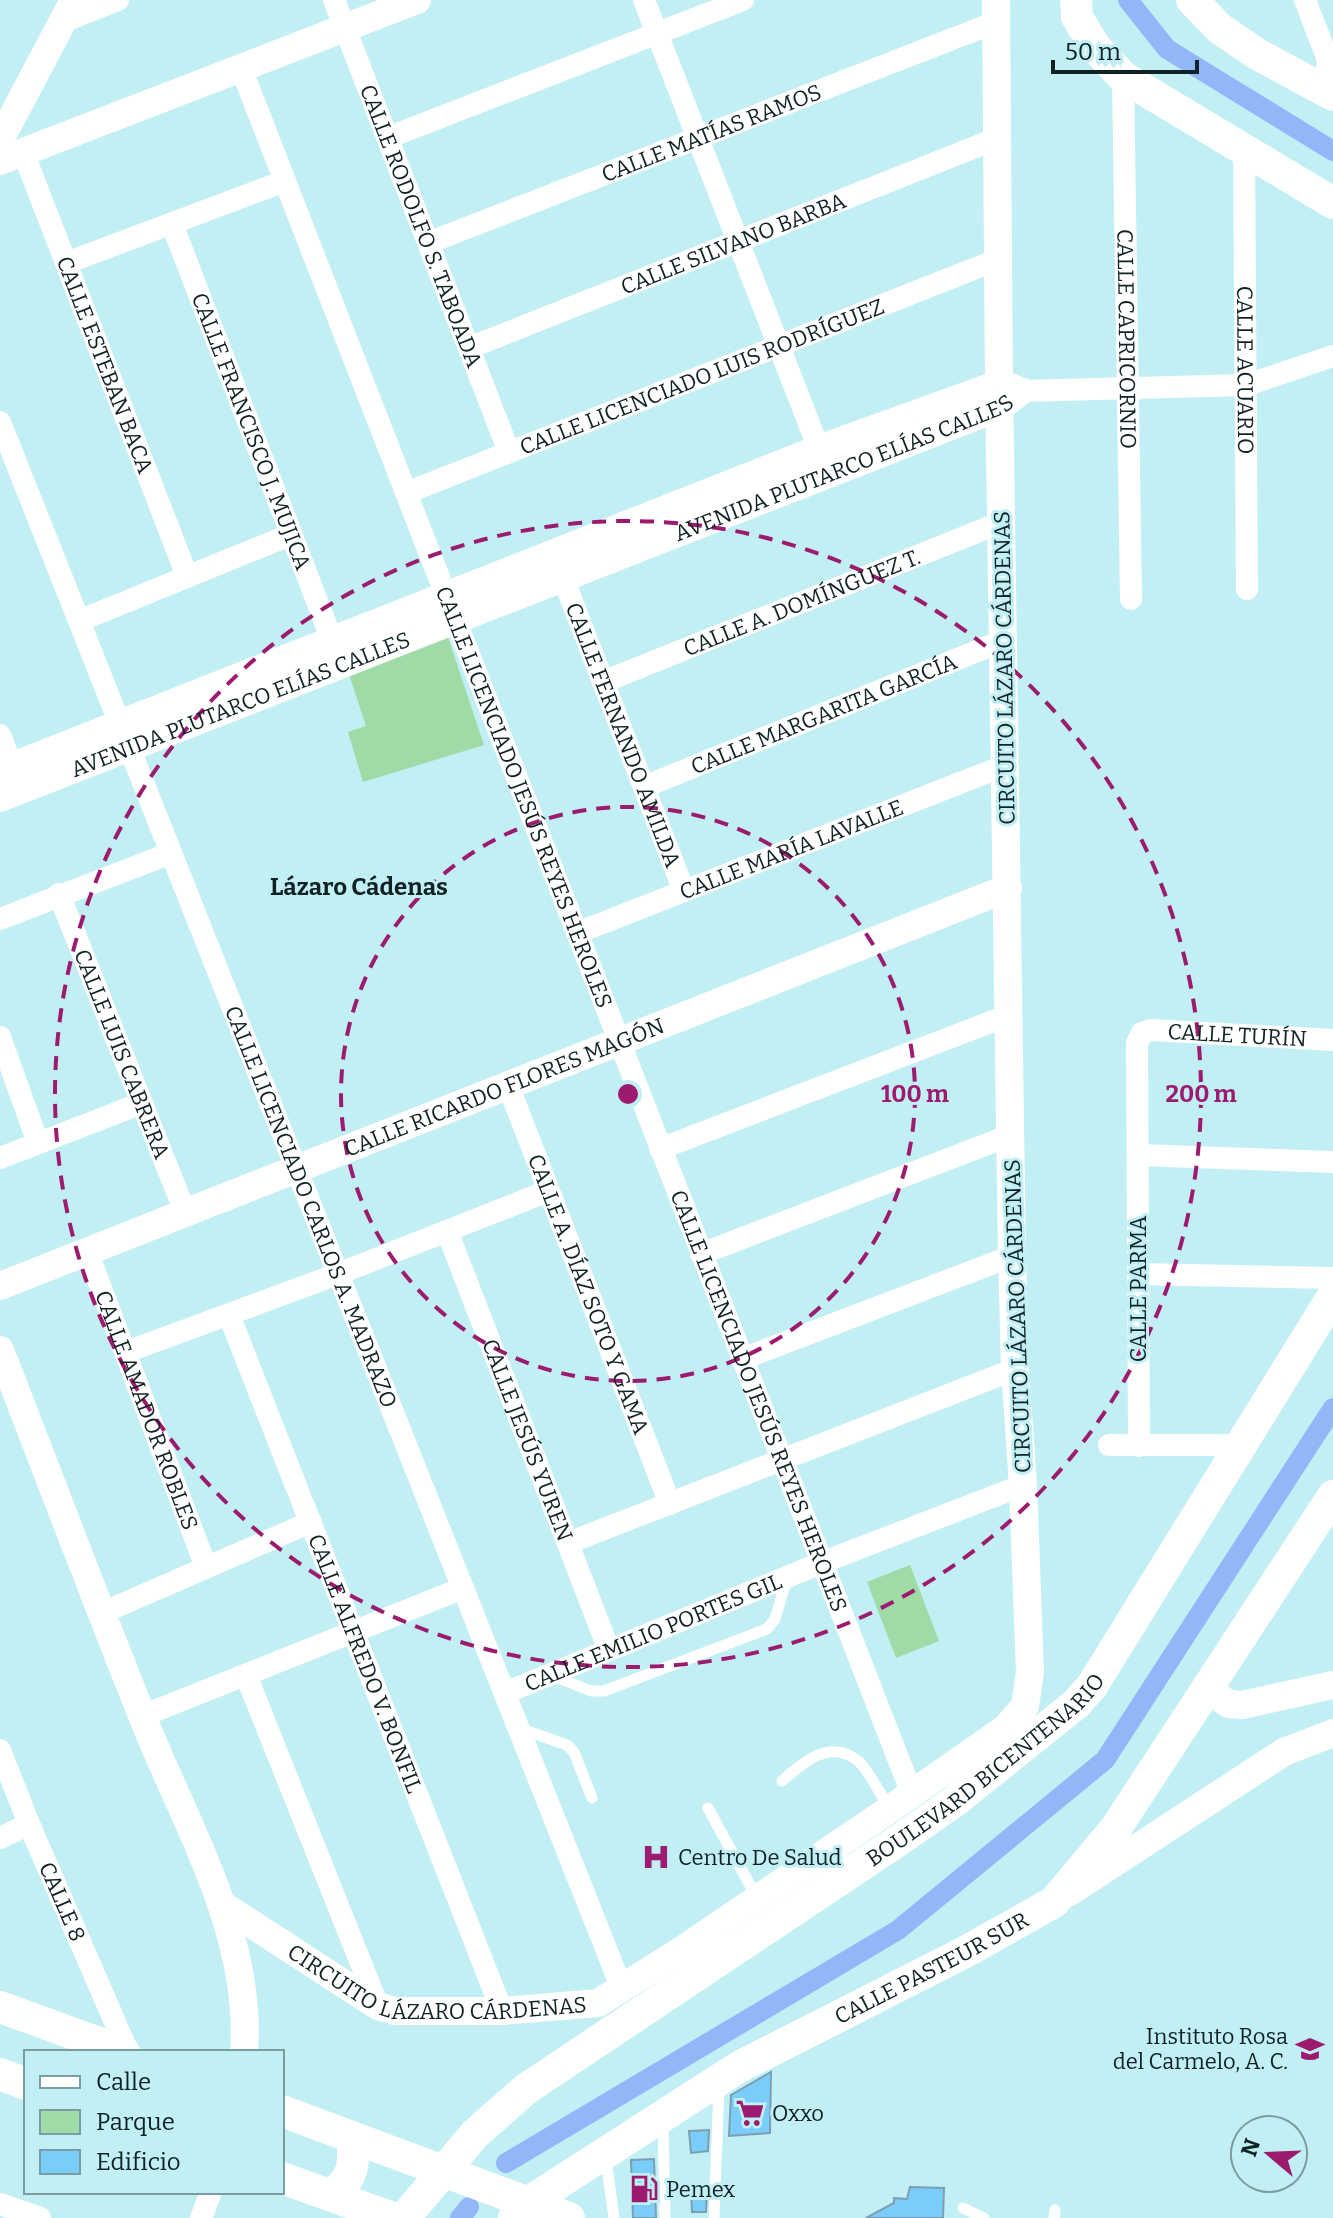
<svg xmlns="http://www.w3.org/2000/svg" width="1333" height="2218" font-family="Bitter,serif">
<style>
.green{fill:#9edba6}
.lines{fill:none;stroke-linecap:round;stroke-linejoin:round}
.canal{stroke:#92b7f8;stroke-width:20}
.building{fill:#7bcdf9;stroke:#7c9eb2;stroke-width:2}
.service{stroke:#fff;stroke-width:11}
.minor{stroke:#fff;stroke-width:22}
.tertiary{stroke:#fff;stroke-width:28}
.secondary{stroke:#fff;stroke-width:32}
.ring{fill:none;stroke:#9d1b6f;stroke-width:4;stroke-dasharray:14 10}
.labels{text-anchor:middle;stroke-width:6;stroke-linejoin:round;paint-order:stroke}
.street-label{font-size:22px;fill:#102224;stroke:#c1eff4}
.poi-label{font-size:22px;fill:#102224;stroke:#c1eff4;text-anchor:start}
.neighbourhood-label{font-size:24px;font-weight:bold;fill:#102224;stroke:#c1eff4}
.centre{fill:#9d1b6f;stroke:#c1eff4;stroke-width:4}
.ring-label{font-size:24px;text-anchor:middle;font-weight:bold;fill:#9d1b6f;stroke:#c1eff4;stroke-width:6;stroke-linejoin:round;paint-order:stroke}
</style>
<rect width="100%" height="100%" fill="#c1eff4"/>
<path class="green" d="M448,637l36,108 -121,37 -15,-50 18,-6 -18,-55z
M910,1565l29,76 -43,17 -29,-76z"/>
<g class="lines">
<path class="canal" d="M1128,0l39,49 166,102
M506,2163l392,-233 207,-170 228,-352
M460,2218l9,-11"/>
</g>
<path class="building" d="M771,2072l-1,61 -41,3 2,-41z
M709,2130l-1,21 -17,2 -2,-22z
M654,2159l2,59h-23l-2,-58z
M910,2187l34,1 -1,30h-77l28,-15v-5l13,1z
M707,2189l-1,23h-14l-1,-22z"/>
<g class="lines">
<path class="service" d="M550,1675l41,16h13l163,-62 8,-10 12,-41
M519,1728l48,17 7,7 18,46
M782,1781c20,-18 48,-43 76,-20 10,8 23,34 31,47
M708,1808l49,90
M663,2123l2,95
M606,2159l8,59
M963,2208l21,10
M714,2218l5,-131
M1054,2218l1,-8"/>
<g class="minor">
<path id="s1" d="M334,0l175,452"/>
<path d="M644,0l175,449"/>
<path d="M1305,0l23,60 -4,30"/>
<path d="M62,22l56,-22"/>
<path id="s2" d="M241,68l671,1726"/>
<path id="s3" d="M1123,77l8,522"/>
<path d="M387,138l356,-138"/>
<path id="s4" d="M1244,150l3,439"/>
<path id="s5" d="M23,152l164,424"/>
<path id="s6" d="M172,224l160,416"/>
<path id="s7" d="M428,243l568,-221"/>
<path d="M66,263l219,-82"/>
<path id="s8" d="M469,348l529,-210"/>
<path d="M1021,391l226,-6 86,-29"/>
<path id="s9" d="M0,422l622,1567"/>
<path id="s10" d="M406,493l593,-234"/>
<path id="s11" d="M563,578l121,313"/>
<path d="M79,621l213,-87"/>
<path id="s12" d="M603,682l399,-160"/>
<path d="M0,735l12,31"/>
<path id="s13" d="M644,787l360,-147"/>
<path id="s14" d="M59,894l126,318"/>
<path d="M0,919l171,-66"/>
<path id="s15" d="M577,933l429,-168"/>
<path d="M0,1037l38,106"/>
<path id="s16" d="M508,1085l162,419"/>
<path d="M660,1149l349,-134"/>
<path d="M1138,1155l195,7"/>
<path d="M0,1158l142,-55"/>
<path id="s17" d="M447,1231l162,419"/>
<path id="s18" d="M87,1251l119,316"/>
<path d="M701,1254l310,-119"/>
<path d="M1138,1274l195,4"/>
<path id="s19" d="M229,1315l273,696"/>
<path d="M126,1352l212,-78 210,-83"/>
<path d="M742,1359l270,-103"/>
<path d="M1109,1445h130"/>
<path id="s20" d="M1139,1446l-2,-403 5,-10 9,-3 182,10"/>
<path d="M568,1543l447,-174"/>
<path d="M102,1613l209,-91"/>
<path d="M246,1675l132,331"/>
<path id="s21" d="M505,1693l316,-130 202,-78"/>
<path d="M142,1716l321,-128"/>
<path id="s22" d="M0,1750l29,74 99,228"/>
<path d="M0,1838l29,-14"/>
<path d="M0,2204l40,14"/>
<path d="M201,2218l10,-26"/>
</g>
<g class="tertiary">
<path d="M0,140l74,-140"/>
<path d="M0,161l417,-161"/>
<path d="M0,771l819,-322 180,-65 14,4"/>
<path id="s23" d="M0,798l1000,-391 21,-16"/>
<path id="s24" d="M0,1286l1008,-398"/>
<path d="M0,1350c47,121 93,243 141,363 42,108 112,219 103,339"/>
<path d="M1206,1689l23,15 13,1 91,-20"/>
<path d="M1068,1893l216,-141 49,-19"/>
<path id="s25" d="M224,1906l154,100 16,5h108l96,-8 84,-53 208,-141 116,-81 19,-22 5,-34 -7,-187 -8,-116 -3,-113 -13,-872 -3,-384"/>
</g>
<g class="secondary">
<path d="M1076,0l1,17 18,30 28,30 210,126"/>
<path d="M1192,0l27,28 38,26 76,41"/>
<path d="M0,2007l124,45"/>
<path d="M0,2074l26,10"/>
<path d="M282,2111l287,107"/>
<path d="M282,2178l111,40"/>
<path d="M330,2195c24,-15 25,-32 22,-58"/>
<path id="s26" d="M404,2218l71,-84 51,-45 379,-253 50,-35 121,-97 16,-18 241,-390"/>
<path id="s27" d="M514,2218l15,-16 210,-135 228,-116 87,-49 62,-74 217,-332"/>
</g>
</g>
<g class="ring">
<circle cx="628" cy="1094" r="287"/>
<circle cx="628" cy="1094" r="573"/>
</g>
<defs>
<symbol id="hospital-bare" viewBox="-9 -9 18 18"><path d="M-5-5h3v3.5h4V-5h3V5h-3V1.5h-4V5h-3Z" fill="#9d1b6f" stroke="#c1eff4" stroke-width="2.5" paint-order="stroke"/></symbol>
<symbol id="school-bare" viewBox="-9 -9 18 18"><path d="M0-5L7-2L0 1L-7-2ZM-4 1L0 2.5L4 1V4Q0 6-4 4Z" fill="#9d1b6f" stroke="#c1eff4" stroke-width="2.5" paint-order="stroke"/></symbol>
<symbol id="supermarket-bare" viewBox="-9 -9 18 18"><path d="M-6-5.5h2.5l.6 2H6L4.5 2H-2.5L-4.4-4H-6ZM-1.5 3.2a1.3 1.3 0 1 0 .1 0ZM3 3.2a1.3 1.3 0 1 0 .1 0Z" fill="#9d1b6f" stroke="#c1eff4" stroke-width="2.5" paint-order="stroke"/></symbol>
<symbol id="fuel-bare" viewBox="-9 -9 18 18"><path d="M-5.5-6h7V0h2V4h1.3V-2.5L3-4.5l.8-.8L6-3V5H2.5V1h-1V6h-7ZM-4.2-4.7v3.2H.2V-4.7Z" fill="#9d1b6f" stroke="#c1eff4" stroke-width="2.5" paint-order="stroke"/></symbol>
</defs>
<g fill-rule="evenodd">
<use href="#hospital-bare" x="636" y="1837" width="40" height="40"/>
<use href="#school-bare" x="1290" y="2029" width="40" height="40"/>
<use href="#supermarket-bare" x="730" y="2093" width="40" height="40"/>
<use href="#fuel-bare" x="624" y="2169" width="40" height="40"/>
</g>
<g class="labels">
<g class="street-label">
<text dy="8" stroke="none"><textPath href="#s7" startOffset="304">CALLE MATÍAS RAMOS</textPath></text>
<text dy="8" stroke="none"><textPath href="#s1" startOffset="242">CALLE RODOLFO S. TABOADA</textPath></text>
<text dy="8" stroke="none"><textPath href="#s8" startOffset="284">CALLE SILVANO BARBA</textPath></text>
<text dy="8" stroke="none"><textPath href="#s3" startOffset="262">CALLE CAPRICORNIO</textPath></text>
<text dy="8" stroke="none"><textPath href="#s5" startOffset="228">CALLE ESTEBAN BACA</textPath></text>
<text dy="8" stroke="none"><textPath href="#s4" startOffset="220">CALLE ACUARIO</textPath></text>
<text dy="8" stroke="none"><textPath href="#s10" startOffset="318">CALLE LICENCIADO LUIS RODRÍGUEZ</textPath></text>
<text dy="8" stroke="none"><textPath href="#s6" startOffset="222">CALLE FRANCISCO J. MUJICA</textPath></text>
<text dy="8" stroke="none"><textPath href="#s23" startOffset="906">AVENIDA PLUTARCO ELÍAS CALLES</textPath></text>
<text dy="8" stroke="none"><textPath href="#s12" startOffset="214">CALLE A. DOMÍNGUEZ T.</textPath></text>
<text transform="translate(1004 668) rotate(-91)" y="8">CIRCUITO LÁZARO CÁRDENAS</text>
<text dy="8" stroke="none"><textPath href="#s23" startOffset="258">AVENIDA PLUTARCO ELÍAS CALLES</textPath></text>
<text dy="8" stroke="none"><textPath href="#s13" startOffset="194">CALLE MARGARITA GARCÍA</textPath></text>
<text dy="8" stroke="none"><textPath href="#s11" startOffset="168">CALLE FERNANDO AMILDA</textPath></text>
<text dy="8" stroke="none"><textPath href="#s2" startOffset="782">CALLE LICENCIADO JESÚS REYES HEROLES</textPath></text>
<text dy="8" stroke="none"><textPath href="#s15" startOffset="230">CALLE MARÍA LAVALLE</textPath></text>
<text dy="8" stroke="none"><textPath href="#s20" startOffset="510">CALLE TURÍN</textPath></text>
<text dy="8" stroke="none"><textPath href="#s14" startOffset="172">CALLE LUIS CABRERA</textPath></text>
<text dy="8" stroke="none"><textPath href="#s24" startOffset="542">CALLE RICARDO FLORES MAGÓN</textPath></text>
<text dy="8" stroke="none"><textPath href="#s9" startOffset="844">CALLE LICENCIADO CARLOS A. MADRAZO</textPath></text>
<text transform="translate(1138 1289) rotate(-90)" y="8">CALLE PARMA</text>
<text dy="8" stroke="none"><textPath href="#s16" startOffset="224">CALLE A. DÍAZ SOTO Y GAMA</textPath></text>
<text transform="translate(1017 1316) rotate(-92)" y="8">CIRCUITO LÁZARO CÁRDENAS</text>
<text dy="8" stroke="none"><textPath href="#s2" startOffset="1430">CALLE LICENCIADO JESÚS REYES HEROLES</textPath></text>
<text dy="8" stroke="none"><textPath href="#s18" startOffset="170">CALLE AMADOR ROBLES</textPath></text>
<text dy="8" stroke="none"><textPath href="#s17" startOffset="224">CALLE JESÚS YUREN</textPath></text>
<text dy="8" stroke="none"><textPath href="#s21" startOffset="160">CALLE EMILIO PORTES GIL</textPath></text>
<text dy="8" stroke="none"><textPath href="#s19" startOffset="374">CALLE ALFREDO V. BONFIL</textPath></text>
<text dy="8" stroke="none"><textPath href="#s26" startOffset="738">BOULEVARD BICENTENARIO</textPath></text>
<text dy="8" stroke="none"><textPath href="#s22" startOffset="164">CALLE 8</textPath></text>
<text dy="8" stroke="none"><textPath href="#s27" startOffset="488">CALLE PASTEUR SUR</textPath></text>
<text dy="8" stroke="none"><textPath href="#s25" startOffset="236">CIRCUITO LÁZARO CÁRDENAS</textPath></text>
</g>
<g class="poi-label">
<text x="678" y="1865">Centro De Salud</text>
<text x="1288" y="2044" text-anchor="end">Instituto Rosa<tspan x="1288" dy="25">del Carmelo, A. C.</tspan></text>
<text x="772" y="2121">Oxxo</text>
<text x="666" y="2197">Pemex</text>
</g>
<g class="neighbourhood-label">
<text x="359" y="895">Lázaro Cádenas</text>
</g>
</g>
<circle cx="628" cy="1094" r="12" class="centre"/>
<g class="ring-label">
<text x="915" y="1102">100 m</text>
<text x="1201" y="1102">200 m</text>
</g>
<rect x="24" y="2050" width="260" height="144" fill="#c1eff4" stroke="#7a9da1" stroke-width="2"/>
<rect x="40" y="2076" width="40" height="12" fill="#ffffff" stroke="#7a9da1" stroke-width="2"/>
<text x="96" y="2090" font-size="24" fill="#102224">Calle</text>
<rect x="40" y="2110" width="40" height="24" fill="#9edba6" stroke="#7a9da1" stroke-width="2"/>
<text x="96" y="2130" font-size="24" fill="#102224">Parque</text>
<rect x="40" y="2150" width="40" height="24" fill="#7bcdf9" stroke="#7a9da1" stroke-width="2"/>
<text x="96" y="2170" font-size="24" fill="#102224">Edificio</text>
<g transform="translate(1269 2154) rotate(289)"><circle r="38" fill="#c1eff4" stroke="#7a9da1" stroke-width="2"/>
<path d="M0-6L14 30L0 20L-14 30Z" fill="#9d1b6f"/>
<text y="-12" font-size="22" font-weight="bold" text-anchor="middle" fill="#102224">N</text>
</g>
<path d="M1053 60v12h144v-12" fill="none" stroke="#102224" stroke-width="4"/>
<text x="1065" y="60" font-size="24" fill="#102224" stroke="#c1eff4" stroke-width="6" paint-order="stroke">50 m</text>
</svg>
